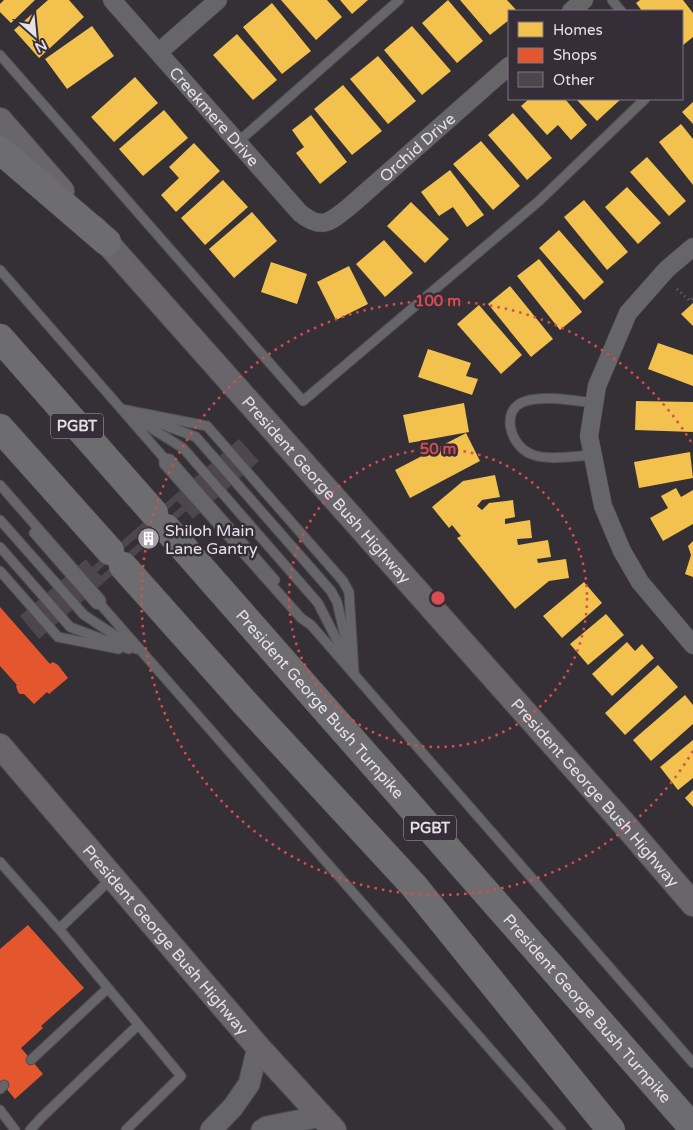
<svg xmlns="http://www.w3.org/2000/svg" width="693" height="1130" font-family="'Varela Round',sans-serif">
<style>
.homes{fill:#f2c14e}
.shops{fill:#e4572e}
.building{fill:#4d474d;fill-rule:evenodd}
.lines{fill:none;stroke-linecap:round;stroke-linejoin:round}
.service-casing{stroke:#504d51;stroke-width:11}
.minor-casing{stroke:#504d51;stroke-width:19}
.tertiary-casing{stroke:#504d51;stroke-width:23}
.secondary-casing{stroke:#504d51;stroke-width:26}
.motorway-casing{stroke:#504d51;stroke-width:29}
.path{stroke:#6c6a6d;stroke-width:3;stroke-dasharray:1 4;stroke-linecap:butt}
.service{stroke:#666567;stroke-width:9}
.minor{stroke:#666567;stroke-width:18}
.tertiary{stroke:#666567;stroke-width:21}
.secondary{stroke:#68666a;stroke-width:24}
.motorway{stroke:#6d6c6f;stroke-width:28}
.ring{fill:none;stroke:#d94d4e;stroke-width:2.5;stroke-dasharray:2.5 5}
.labels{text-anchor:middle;stroke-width:5;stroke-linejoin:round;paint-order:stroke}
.shield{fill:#352e38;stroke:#b0abb2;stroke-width:1}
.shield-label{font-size:15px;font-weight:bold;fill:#e5e1e7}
.street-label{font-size:16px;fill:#e5e1e7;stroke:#352e38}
.poi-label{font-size:16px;fill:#e5e1e7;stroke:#352e38;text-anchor:start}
.centre{fill:#d94d4e;stroke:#352e38;stroke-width:2.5}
.ring-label{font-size:15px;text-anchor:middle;font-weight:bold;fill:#d94d4e;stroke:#352e38;stroke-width:5;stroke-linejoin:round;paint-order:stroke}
</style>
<rect width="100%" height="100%" fill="#343036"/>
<path class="homes" d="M4,0h31l-24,23 -11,-11v-8z
M48,0h21l15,17 -45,41 -25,-28z
M281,0h46l15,17 -26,23z
M340,0h28l-16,14z
M448,0l35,41 -26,22 -35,-40z
M460,0h47l10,11h-8v9l-19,15z
M640,0h43l10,13v24l-11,9v-35h-40l-6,-8z
M272,3l39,48 -29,23 -39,-47z
M92,26l22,30 -47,33 -22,-30z
M412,26l39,45 -29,24 -38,-45z
M237,34l40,46 -24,20 -40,-45z
M378,56l38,45 -28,23 -38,-45z
M135,77l23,26 -44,39 -23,-25z
M343,85l39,46 -30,24 -38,-46z
M529,99h36l22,26 -16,15 -13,-15 -11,10 -26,-29z
M576,99h45l-24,22z
M693,102v22l-11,-12z
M164,110l24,28 -45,38 -24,-27z
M513,113l39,45 -25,22 -39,-45z
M311,115l36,47 -27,22 -24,-31 8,-6 -12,-17z
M681,124l12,15v46l-34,-43z
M481,141l39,45 -27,24 -40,-46z
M194,143l26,28 -44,41 -15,-17 18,-17 -10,-11z
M647,157l39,44 -17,15 -39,-44z
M450,170l34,45 -17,12 -14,-20 -14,9 -18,-24z
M223,180l25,27 -43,38 -24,-27z
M627,187l34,36 -23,21 -33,-37z
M584,200l44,52 -21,18 -43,-53z
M411,202l38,37 -24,24 -38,-37z
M252,212l25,29 -43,37 -25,-29z
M559,230l45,52 -20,18 -45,-52z
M384,240l29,33 -28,24 -29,-33z
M539,259l43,53 -22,18 -43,-54z
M271,262l36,12 -10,30 -36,-12z
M349,266l19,38 -32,16 -19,-38z
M510,286l43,53 -22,18 -43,-53z
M693,303v23l-12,-12z
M479,305l43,50 -21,19 -44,-50z
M658,343l35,12v31l-45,-17z
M428,349l43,14 -5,13 12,3 -6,16 -54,-18z
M636,401l57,1v30l-58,-2z
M464,403l5,29 -60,11 -6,-28z
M466,433l14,28 -70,37 -15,-28z
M690,452l3,26 -54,10 -5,-26z
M495,475l5,22 -18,3 -5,6 5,4 7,-7 24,-3 2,17 -10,2v5l25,-4 2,18 -15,1 1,6 30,-5 3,17 -14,2 1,4 28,-4 3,19 -20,3 -34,28 -58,-71 4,-2 -9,-11 -3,3 -17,-21 31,-26z
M676,488l5,9 12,-7v34l-30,17 -13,-23 18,-10 -7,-12z
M693,541v36l-8,-3 6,-19 -3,-9z
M584,582l18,21 -40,35 -19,-22z
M606,614l18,21 -36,30 -18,-21z
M627,642l8,9 7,-7 12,14 -42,38 -20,-22z
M658,665l20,22 -53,48 -20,-22z
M685,695l8,10v19l-42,37 -18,-21z
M693,740v38l-15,12 -18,-23z
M693,790v17l-8,-9z"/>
<path class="shops" d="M0,607l50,57 3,-2 5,3 10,13 -19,16 -2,-2 -13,12 -10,-10h-4l-2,-2 -2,-6 1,-1 -17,-19z
M28,925l56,63 -43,38 2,2 -22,20 22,26 -28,25 -15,-18v-132z"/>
<path class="building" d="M239,439l20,22 -66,58 -7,-8 -147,128 -19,-23 66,-57 6,8zM177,501l5,5 -40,34 -4,-4zM136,538l4,4 -39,34 -4,-4z"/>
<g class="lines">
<defs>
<path id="service" d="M612,0l9,11
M0,55l303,346 236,-200 106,-102
M238,142l161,-142
M0,270l164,188v6l137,154 10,7 382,438
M121,409l86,17 136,155 6,11 5,81
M130,415l53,33 135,155 29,57
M148,419l48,18 135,154 6,11 11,47
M592,455c-17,1 -45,6 -61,-1 -22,-9 -31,-46 -5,-53 19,-6 49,0 69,2
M164,458l6,1 105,121
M0,485l101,115v5l460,525
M0,520l84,95 52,34
M34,533l62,71 5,1
M0,547l70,80 59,22
M0,571l58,66 61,12
M0,862l59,67
M111,879l-52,50 122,147 -55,54
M31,1060l77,-72
M0,1089l4,-4
M0,1110l15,20
M30,1130l12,-13 96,-92"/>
<g id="minor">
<path id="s1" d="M112,0l188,213c21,17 29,10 49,-6l160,-141"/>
<path d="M571,11l13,-11"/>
<path d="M159,52l59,-52"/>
<path d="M693,247l-26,22 -39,44 -31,73 -8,50 14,70 19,45 18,31 53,63"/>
</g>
<path id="tertiary" d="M211,1130l22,-23 16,-23 9,-37
M262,1130l5,-3 55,-11"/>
<g id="secondary">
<path d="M0,120l62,71"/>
<path id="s2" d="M94,228l532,598 67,78"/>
<path id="s3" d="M0,746l258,301 76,83"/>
</g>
<g id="motorway">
<path d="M0,150l107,92"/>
<path d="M0,338l154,175"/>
<path d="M0,428l110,123"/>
<path id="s4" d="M166,528l527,600"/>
<path d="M123,566l122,137 169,183 197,244"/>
</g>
</defs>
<use href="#service" class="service-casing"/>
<use href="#minor" class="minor-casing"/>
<use href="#tertiary" class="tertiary-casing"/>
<use href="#secondary" class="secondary-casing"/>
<use href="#motorway" class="motorway-casing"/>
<path class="path" d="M677,289l13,12 3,-3"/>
<use href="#service" class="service"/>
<use href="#minor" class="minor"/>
<use href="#tertiary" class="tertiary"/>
<use href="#secondary" class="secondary"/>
<use href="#motorway" class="motorway"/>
</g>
<g class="ring">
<circle cx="438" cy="598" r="149"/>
<path d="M693 751A297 297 0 1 1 693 445"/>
</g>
<defs>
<symbol id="building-disc" viewBox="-11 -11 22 22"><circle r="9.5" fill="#a7a3a9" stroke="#352e38"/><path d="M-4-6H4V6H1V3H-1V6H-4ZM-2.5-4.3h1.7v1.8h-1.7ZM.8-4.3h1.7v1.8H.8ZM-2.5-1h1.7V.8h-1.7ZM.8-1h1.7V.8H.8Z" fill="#fff"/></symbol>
</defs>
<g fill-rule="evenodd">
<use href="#building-disc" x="136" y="526" width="25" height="25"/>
</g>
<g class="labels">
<g class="shield">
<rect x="51" y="413.5" width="52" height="25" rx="4"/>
<rect x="404" y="815.5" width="52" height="25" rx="4"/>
</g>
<g class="shield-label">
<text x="77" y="431">PGBT</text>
<text x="430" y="833">PGBT</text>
</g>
<g class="street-label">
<text dy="6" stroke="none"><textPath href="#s1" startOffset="155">Creekmere Drive</textPath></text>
<text dy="6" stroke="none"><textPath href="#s1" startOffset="431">Orchid Drive</textPath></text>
<text dy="6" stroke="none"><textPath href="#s2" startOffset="350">President George Bush Highway</textPath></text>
<text dy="6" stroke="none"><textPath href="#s4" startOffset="234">President George Bush Turnpike</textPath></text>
<text dy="6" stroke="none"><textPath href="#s2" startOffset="755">President George Bush Highway</textPath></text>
<text dy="6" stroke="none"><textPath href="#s3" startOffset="255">President George Bush Highway</textPath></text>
<text dy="6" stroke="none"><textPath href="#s4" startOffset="639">President George Bush Turnpike</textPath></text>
</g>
<g class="poi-label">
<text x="165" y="536">Shiloh Main<tspan x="165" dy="18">Lane Gantry</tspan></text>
</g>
</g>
<circle cx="438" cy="598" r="8" class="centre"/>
<g class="ring-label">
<text x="438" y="306">100 m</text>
<text x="438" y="454">50 m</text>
</g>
<rect x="508" y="10" width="175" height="90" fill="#352e38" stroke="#7b767e"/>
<rect x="518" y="22" width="25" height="15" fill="#f2c14e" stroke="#7b767e"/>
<text x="553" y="35" font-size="15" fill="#e5e1e7">Homes</text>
<rect x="518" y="48" width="25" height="15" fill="#e4572e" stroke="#7b767e"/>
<text x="553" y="60" font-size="15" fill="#e5e1e7">Shops</text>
<rect x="518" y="72" width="25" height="15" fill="#4d474d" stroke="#7b767e"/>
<text x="553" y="85" font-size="15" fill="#e5e1e7">Other</text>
<g transform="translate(35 35) rotate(153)" stroke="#352e38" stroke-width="4" paint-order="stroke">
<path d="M0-4L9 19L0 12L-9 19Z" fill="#e5e1e7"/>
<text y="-8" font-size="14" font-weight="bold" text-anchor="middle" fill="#e5e1e7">N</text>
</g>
</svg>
